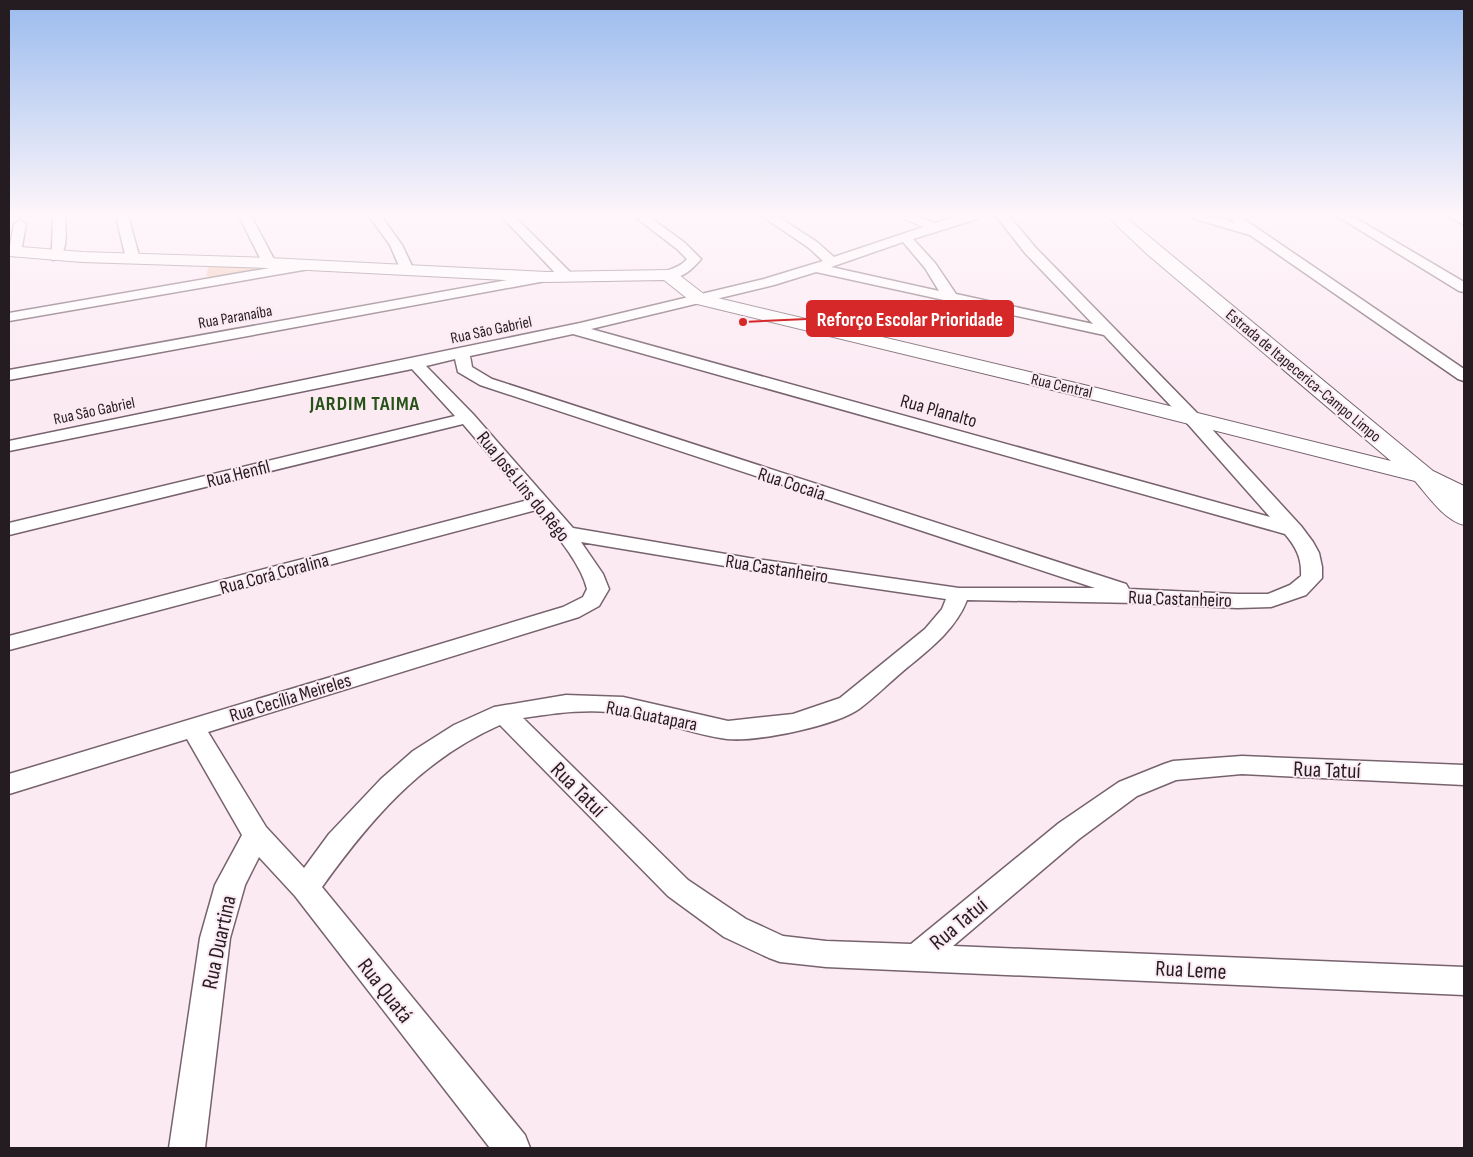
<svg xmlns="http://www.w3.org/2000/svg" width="1473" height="1157" font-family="'Sofia Sans Condensed',sans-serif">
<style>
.green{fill:#f5c5ae}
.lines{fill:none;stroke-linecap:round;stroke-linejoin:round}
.street-casing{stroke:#77636d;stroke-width:3}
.secondary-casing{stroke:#77636d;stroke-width:2}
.street{fill:#fff;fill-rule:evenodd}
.secondary{fill:#fff;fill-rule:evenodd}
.labels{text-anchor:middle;stroke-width:4;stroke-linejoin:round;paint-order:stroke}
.far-street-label{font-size:16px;fill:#241c21;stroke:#fceaf3}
.street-label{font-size:19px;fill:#241c21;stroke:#fceaf3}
.far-district-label{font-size:20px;font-weight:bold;letter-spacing:1px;fill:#265117;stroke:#fceaf3}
.near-street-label{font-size:22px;fill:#241c21;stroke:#fceaf3}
.leader{fill:none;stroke:#d62828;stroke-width:2}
.callout-dot{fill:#d62828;stroke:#fceaf3;stroke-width:2}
.callout{fill:#d62828;stroke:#d62828;stroke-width:2}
.callout-label{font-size:20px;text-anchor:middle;font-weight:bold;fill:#fff}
</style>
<rect width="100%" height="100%" fill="#fceaf3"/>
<path class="green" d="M213,262l29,2 12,5 -6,7 -28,3 -14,-3 2,-8z"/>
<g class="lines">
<defs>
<path id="street" d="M53,216h12c0,14 5,40 -12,44l-6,-4 5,-7z
M116,216h12l12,43 -2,3h-10l-2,-3z
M239,216h12l25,47 -2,3h-10z
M369,216h12l21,29 12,25 -2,3h-10l-12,-28z
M501,216h13l58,58 2,3 -2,3h-10z
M634,216h14l37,27 16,16c-9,11 -23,23 -38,19l-2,-3c8,-8 17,-5 26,-16l-10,-10z
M762,216h15l40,26 17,15 89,-30 -25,-11h18l19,7 24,-7h20l-2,3 -64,20 22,24 21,31 137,30 -68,-71 -29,-37h13l26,31 163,167 103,112 12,16 6,11 3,14v11l-16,17 -35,12 -34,1 -99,-5 -171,-3c-12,31 -40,51 -65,72 -14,12 -28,26 -43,37 -24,17 -102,33 -132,30 -33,-4 -69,-19 -102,-25 -34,-6 -69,-1 -102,4l165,162 58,39 37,17 43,5 85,3 148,-121 60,-41 45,-18 9,-3 69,-5 222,9v20l-222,-11 -66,6 -39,16 -58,43 -126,107 511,21v28l-638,-28 -46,-5 -11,-4 -45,-21 -56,-41 -168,-171c-79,35 -129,94 -178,162l203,248 5,13h-40l-195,-252 -36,-39 -14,28 -15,53 -25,210h-36l31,-210 15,-53 27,-50 -55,-96 -178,55v-20l554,-167 20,-10 4,-8c-6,-26 -34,-58 -51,-79l-527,140v-14l519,-136 -65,-76 -454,111v-12l446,-107 -43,-47 -403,82v-10l571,-118 184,-44 59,-18 -14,-13zM903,242l22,26 14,23 -108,-24zM816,272l288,63 82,87 84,95 -679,-188 183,-44zM573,334l712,200c11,13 17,24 16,42l-11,9 -22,9h-31l-108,-5 -3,-5 -634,-205 -20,-12 -2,-11zM455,359l3,13 22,13 615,203h-136l-210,-30 -176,-30 -100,-114 -47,-48zM581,542l168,28 197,29 -4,10 -17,20 -85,69 -47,16 -65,7 -105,-24 -57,-2 -72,12 -40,18 -41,26 -32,28 -52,55 -25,34 -38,-41 -58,-95 371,-115 20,-11 10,-17 -6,-15z
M1193,216h20l22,7 -5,-7h12l3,4 219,149v12l-6,-2 -208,-144 -55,-16z
M1337,216h15l112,66v10l-5,-1z
M1449,216h15v9z
M20,220l6,4 -5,28 -6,4 -5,-1 -1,-4 5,-27z
M310,261l7,4 -2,3 -306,53v-8z
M546,273l5,1 2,3 -2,3 -542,100v-10z"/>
<path id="secondary" d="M1107,216h17l309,255 31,15v39c-20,-5 -36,-29 -49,-44l-317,-80 -405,-98 -29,-23 -118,2 -277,-14 -187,-6 -73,-6v-10l73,6 187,6 277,14 122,-2 6,1 31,24 396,94 290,72 -244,-207z"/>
</defs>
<use href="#street" class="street-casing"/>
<use href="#secondary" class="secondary-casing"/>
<use href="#street" class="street"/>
<use href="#secondary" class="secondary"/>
</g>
<linearGradient id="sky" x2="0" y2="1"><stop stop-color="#9abbee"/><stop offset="0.57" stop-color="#fef6fa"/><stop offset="1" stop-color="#fef6fa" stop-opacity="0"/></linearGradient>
<rect width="1473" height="378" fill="url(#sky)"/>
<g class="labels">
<g class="far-street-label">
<text transform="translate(235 316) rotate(-10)" y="6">Rua Paranaíba</text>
<text transform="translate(491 329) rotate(-12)" y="6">Rua São Gabriel</text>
<text transform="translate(1304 375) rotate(40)" y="6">Estrada de Itapecerica-Campo Limpo</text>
<text transform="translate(1062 385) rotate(13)" y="6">Rua Central</text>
<text transform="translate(94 410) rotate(-12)" y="6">Rua São Gabriel</text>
</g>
<g class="street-label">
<text transform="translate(939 410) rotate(16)" y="7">Rua Planalto</text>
<text transform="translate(238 473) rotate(-14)" y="7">Rua Henfil</text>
<text transform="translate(792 483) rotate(18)" y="7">Rua Cocaia</text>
<text transform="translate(524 486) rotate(51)" y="7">Rua José Lins do Rêgo</text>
<text transform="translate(777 568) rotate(9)" y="7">Rua Castanheiro</text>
<text transform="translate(274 573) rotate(-15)" y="7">Rua Corá Coralina</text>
<text transform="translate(1180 598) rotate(2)" y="7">Rua Castanheiro</text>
<text transform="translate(290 697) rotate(-17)" y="7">Rua Cecília Meireles</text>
<text transform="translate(652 715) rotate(11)" y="7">Rua Guatapara</text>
</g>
<g class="far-district-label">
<text x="365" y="410">JARDIM TAIMA</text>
</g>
<g class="near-street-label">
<text transform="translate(1327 769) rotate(2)" y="8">Rua Tatuí</text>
<text transform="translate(579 789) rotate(45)" y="8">Rua Tatuí</text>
<text transform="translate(958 923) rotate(-40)" y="8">Rua Tatuí</text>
<text transform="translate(218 942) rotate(-78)" y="8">Rua Duartina</text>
<text transform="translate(1191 969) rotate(3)" y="8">Rua Leme</text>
<text transform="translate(386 990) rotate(52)" y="8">Rua Quatá</text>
</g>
</g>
<path class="leader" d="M743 322L807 319"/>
<circle class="callout-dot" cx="743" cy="322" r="5"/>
<rect class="callout" x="807" y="301" width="206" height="35" rx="5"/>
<g class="callout-label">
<text x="910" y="326">Reforço Escolar Prioridade</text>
</g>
<rect width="1473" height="1157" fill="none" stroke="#241c21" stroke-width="20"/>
</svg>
